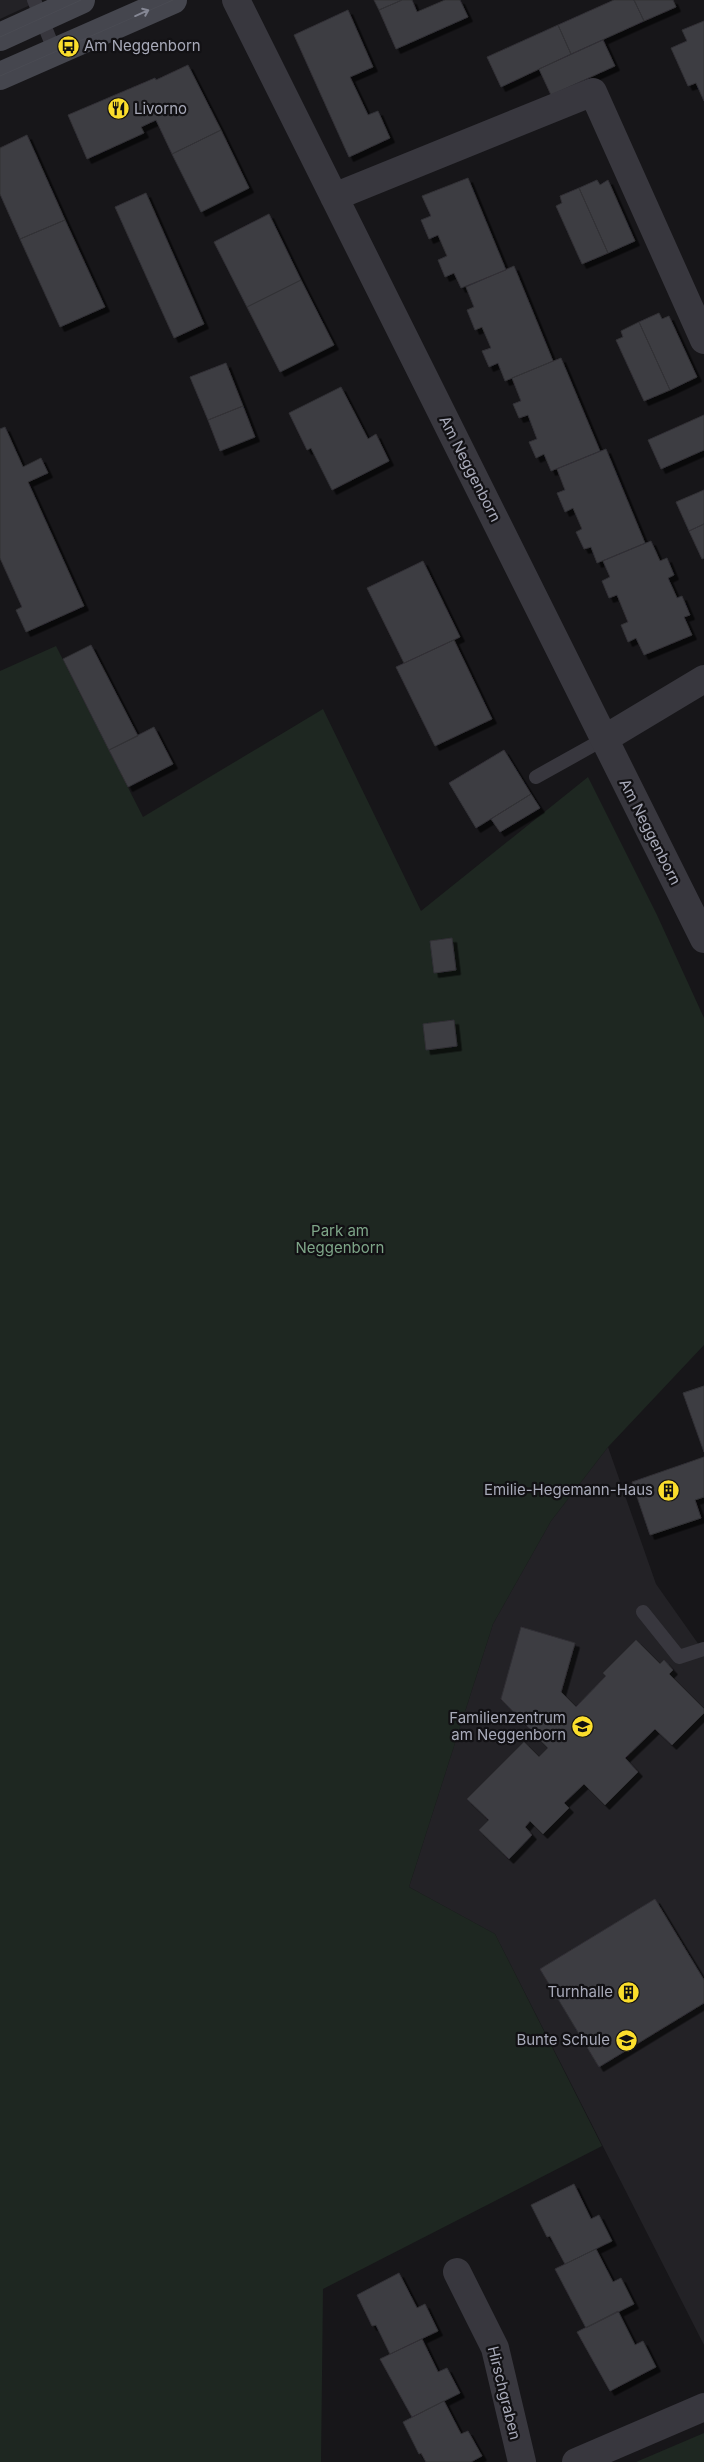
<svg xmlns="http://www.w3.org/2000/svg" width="704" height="2462" font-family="Inter,sans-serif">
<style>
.built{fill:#232226}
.green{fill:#1e2721}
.building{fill:#3e3e43;stroke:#313035;filter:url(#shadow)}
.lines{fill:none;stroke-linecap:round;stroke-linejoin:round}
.lane{stroke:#38373e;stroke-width:14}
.street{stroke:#38373e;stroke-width:28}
.secondary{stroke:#45464e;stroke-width:28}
.tram{stroke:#4a4b53;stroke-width:1}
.oneway{stroke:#858794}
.labels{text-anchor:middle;stroke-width:4.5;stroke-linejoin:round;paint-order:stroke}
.poi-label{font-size:15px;fill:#a8aab9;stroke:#121114;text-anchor:end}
.street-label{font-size:15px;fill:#a8aab9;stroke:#121114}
.park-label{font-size:15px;fill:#7ea588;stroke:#121114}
</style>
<defs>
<filter id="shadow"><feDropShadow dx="4.5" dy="4.5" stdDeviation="0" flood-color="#0009"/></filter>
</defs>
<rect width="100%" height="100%" fill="#171619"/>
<path class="built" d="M0,0h41l-41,19z
M608,1447l48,137 48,68v693l-209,-411 -86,-47 84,-263 58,-103z"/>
<path class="green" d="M56,646l87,171 180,-108 98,202 167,-134 69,138 47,103v327l-96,102 -57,74 -58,103 -84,263 86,47 107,212 -279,143 -2,173h-321v-1791z
M704,2433v29h-68z"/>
<path class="building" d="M374,0h28l-23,10z
M402,0h10l5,12 28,-12h15l8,17 -72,32 -17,-39z
M614,0h20l10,21 -73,33 -13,-29z
M634,0h39l3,7 -32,14z
M348,10l25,57 -23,10 18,38 10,-4 12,27 -41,19 -55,-122z
M704,21v80l-8,-18 -8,3 -17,-38 16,-7 -5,-11z
M558,25l13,29 -70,33 -14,-30z
M603,40l12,26 -64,29 -12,-26z
M188,65l33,65 -49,24 -16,-34 -15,7 3,6 -57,26 -19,-44 87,-37 1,2z
M221,130l28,58 -48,24 -29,-58z
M27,135l38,85 -45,19 -20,-45v-46z
M468,178l38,92 -45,18 -7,-15 -9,4 -7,-17 9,-4 -9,-21 -9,4 -8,-19 10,-4 -9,-20z
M597,180l3,5 8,-5 27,61 -27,12 -29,-65z
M579,188l29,65 -26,11 -26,-58 6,-3 -2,-7z
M146,193l58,131 -30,14 -59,-131z
M269,214l32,66 -54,27 -33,-65z
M65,220l40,87 -45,20 -40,-88z
M514,266l39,95 -48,20 -7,-18 -9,4 -7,-16 9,-3 -9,-21 -7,3 -8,-20 7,-3 -8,-20z
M301,280l33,65 -54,27 -33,-65z
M659,313l3,6 7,-3 28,61 -27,13 -31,-68z
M639,322l31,68 -26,11 -28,-61 7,-3 -2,-6z
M561,358l39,93 -49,20 -7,-17 -8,4 -7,-16 8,-3 -9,-24 -9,3 -6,-14 8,-3 -9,-23z
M226,363l17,43 -35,14 -18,-43z
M341,387l27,52 8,-5 13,27 -57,29 -21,-42 -4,2 -18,-37z
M243,406l12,31 -35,14 -12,-31z
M704,415v35l-43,19 -13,-29z
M5,427l18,40 18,-9 7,15 -20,9 56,124 -58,26 -10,-22 6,-3 -22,-49v-129z
M606,449l39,94 -48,20 -6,-16 -7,2 -8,-17 6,-3 -9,-21 -8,4 -8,-19 8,-3 -8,-21z
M704,490v34l-15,7 -13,-29z
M704,524v34l-2,1 -13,-28z
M651,541l9,20 7,-3 7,17 -6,3 9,20 5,-2 8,19 -6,2 8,18 -48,20 -8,-17 -8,4 -7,-17 7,-3 -11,-27 -8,3 -7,-17 8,-4 -7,-16z
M423,561l37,76 -56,26 -37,-75z
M454,640l38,79 -57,27 -39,-79z
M91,645l47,91 -29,14 -46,-91z
M154,727l19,37 -45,23 -19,-37z
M504,750l27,44 -55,34 -27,-45z
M531,794l9,14 -40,24 -9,-13z
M452,938l4,32 -22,3 -4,-32z
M454,1020l3,26 -31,4 -3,-26z
M704,1386v66l-21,-59z
M704,1457v40l-9,3 6,18 -51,17 -18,-53z
M521,1627l54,16 -14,49 15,15 30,-31 -3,-3 33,-33 24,24 4,-4 9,10 -4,4 35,35v4l-32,32 -17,-16 -30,29 13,14 -33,33 -21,-21 -20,19 5,5 -26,26 -13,-13 -5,6 7,8 -23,24 -30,-29 10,-10 -22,-21 57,-57 15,15 9,-9 -47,-49z
M655,1899l49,81v23l-105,64 -59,-98z
M574,2184l17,35 8,-4 13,26 -47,23 -15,-28 -3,1 -16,-32z
M596,2249l17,33 8,-4 13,26 -48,24 -31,-59z
M399,2273l18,35 8,-4 13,27 -48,23 -14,-29 -4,1 -15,-31z
M618,2311l17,34 8,-4 13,26 -46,24 -33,-59z
M422,2339l16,33 9,-4 13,25 -48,24 -32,-58z
M444,2401l17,33 7,-3 14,25 -11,6h-45l-5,-9 -2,1 -16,-32z"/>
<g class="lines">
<path class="lane" d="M34,0l21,52
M536,777l68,-38
M643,1612l36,45 25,-8"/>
<path class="street" d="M236,0l468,939
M334,197l259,-105 111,248
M604,739l100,-60
M457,2272l38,76 27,114
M576,2462l128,-55"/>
<path class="secondary" d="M0,37l81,-37
M0,76l173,-76"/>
<path class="tram" d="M0,37l81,-37
M0,76l173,-76"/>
</g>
<defs><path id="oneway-shaft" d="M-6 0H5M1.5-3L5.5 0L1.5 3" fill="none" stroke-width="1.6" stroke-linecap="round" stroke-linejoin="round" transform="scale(1.25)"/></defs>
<use class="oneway" href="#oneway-shaft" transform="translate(142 13) rotate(-24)"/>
<defs>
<symbol id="bus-disc" viewBox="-11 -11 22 22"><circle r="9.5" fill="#fbde2c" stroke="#121114"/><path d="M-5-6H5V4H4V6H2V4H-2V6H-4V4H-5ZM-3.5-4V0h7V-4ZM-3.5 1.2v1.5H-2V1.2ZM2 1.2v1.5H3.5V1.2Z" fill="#111"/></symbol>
<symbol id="restaurant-disc" viewBox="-11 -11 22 22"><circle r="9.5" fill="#fbde2c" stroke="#121114"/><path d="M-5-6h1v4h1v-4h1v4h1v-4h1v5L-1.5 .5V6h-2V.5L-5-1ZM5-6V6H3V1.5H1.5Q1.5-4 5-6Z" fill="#111"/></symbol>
<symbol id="building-disc" viewBox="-11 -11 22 22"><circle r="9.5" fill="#fbde2c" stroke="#121114"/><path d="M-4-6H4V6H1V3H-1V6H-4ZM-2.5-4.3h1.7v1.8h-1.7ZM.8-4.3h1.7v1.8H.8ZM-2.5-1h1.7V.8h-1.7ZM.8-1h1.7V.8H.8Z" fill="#111"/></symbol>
<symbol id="school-disc" viewBox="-11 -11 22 22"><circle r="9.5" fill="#fbde2c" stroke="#121114"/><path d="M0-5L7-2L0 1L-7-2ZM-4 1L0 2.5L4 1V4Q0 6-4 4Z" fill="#111"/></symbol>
</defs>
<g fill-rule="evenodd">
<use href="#bus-disc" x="56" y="34" width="25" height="25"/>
<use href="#restaurant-disc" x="106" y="96" width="25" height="25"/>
<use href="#building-disc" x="656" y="1478" width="25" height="25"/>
<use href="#school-disc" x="570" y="1714" width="25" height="25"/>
<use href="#building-disc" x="616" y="1980" width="25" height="25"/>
<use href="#school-disc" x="614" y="2028" width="25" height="25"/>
</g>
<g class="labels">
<g class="poi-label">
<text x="84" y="51" text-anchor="start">Am Neggenborn</text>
<text x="134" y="114" text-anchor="start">Livorno</text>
<text x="653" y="1495">Emilie-Hegemann-Haus</text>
<text x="566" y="1723">Familienzentrum<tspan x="566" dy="17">am Neggenborn</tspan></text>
<text x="613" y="1997">Turnhalle</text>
<text x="610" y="2045">Bunte Schule</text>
</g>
<g class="street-label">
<text transform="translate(470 469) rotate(63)" y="5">Am Neggenborn</text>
<text transform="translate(650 832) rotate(63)" y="5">Am Neggenborn</text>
<text transform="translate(504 2393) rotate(76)" y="5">Hirschgraben</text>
</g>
<g class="park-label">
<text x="340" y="1236">Park am<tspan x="340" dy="17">Neggenborn</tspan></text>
</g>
</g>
</svg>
